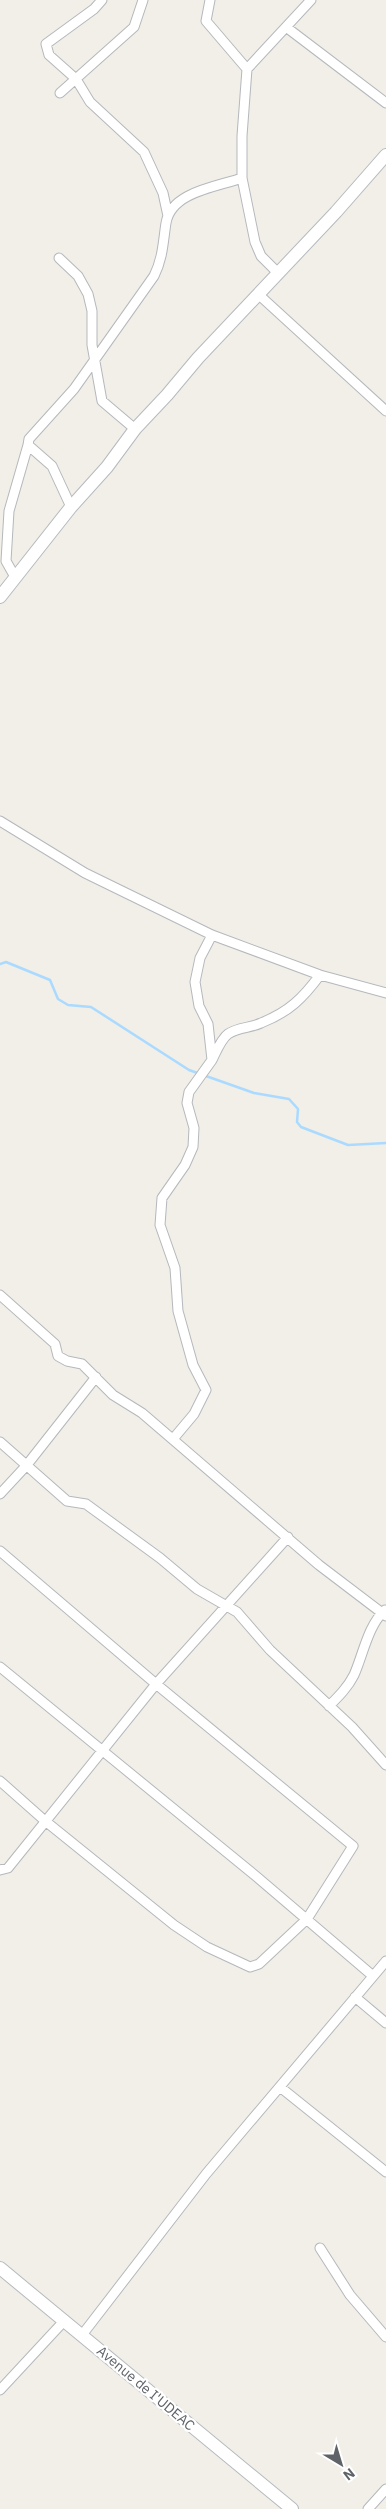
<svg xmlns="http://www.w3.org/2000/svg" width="386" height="2509" font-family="'IBM Plex Sans',sans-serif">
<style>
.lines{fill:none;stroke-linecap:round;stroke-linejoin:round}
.stream{stroke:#aadaff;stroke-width:2.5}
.street-casing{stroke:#b5b8bc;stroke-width:11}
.secondary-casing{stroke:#b6babf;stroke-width:14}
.street{stroke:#fff;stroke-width:9}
.secondary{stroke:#fff;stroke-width:12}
.labels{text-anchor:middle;stroke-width:4.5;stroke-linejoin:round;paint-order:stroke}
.street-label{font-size:14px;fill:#5f6368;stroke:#fff}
</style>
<rect width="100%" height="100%" fill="#f1efe8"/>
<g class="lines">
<path class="stream" d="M0,964l6,-2 44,18 8,19 10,6 23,2 98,63 65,23 35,6 9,10 -1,13 4,5 47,18 38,-2"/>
<defs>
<path id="street" d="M102,0l-8,9 -48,35 3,11 27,24 14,23 54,50 19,41 5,23
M210,0l-4,21 41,48
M286,27l100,76
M60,93l74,-66 9,-27
M59,258l19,18 10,18 4,17v34l10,56 33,28
M278,273l-17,-17 -6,-14 -13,-64v-42l5,-67 64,-69
M258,294l128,117
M71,507l-19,-41 -24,-21 1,-6 45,-50 80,-113c9,-18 9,-34 12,-53 5,-31 50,-36 76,-45
M15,577l-9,-16 3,-50 19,-66
M0,821l85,52 127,62 108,40 66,18
M212,1060c4,-8 9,-21 16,-26 10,-7 23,-6 33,-11 28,-11 42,-25 59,-48
M0,1295l55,49 3,12 9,5 15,3 31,31 29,18 177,152 67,51
M173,1439l21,-25 12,-24 -13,-25 -15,-54 -3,-43 -15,-43 2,-27 23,-33 8,-18 1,-19 -7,-25 2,-11 23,-32 -4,-36 -9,-18 -4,-24 5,-24 12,-23
M0,1442l67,59 19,3 74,54 37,31 40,23 33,38 82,77 34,38
M0,1494l26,-28 70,-89
M0,1551l156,133 197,162 -46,73 -48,45 -9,3 -43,-20 -33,-22 -130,-105 -44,-39
M0,1667l257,210 116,99
M329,1706c10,-10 19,-19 25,-31 9,-20 14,-50 31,-65
M0,1870l8,-2 148,-184 132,-147
M355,1997l31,26
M280,2087l106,85
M320,2248l30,47 36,42
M82,2335l124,-161 180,-213
M0,2390l65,-70
M368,2509l18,-20"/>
<path id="secondary" d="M0,597l71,-90 36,-40 28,-38 32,-34 31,-37 138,-146 50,-57
M0,2268l292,241"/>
</defs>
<use href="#street" class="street-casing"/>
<use href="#secondary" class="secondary-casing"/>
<use href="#street" class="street"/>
<use href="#secondary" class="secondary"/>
</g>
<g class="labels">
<g class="street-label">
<text transform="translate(146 2388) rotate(40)" y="5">Avenue de I'UDEAC</text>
</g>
</g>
<g transform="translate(341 2464) rotate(142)" stroke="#ffffff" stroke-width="4" paint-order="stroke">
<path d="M0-4L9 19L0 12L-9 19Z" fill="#5f6368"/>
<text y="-8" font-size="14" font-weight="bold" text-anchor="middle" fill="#5f6368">N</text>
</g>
</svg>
